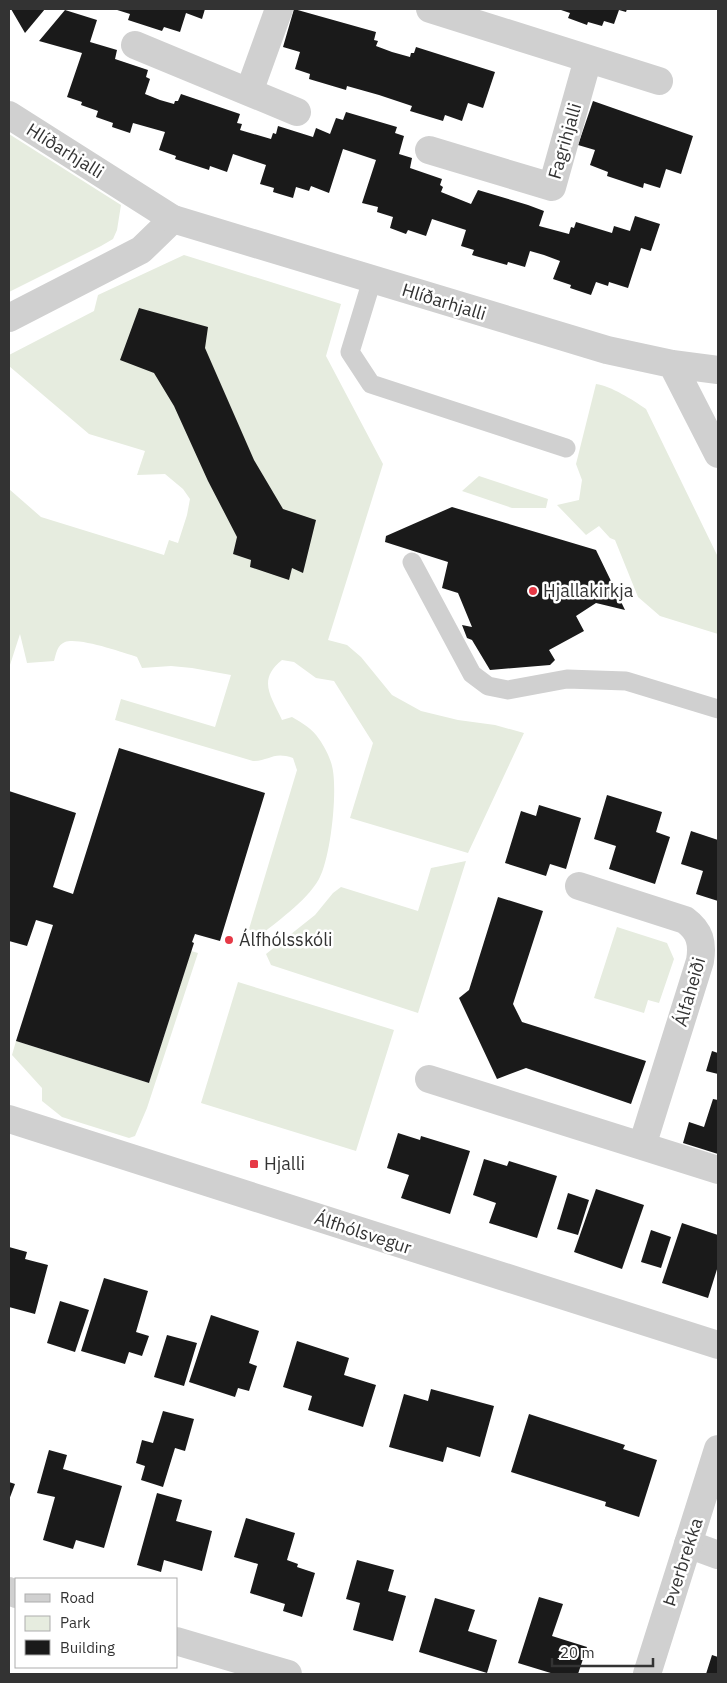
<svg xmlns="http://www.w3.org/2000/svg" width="727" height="1683" font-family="'IBM Plex Sans',sans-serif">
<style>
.green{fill:#e6ecdf}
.building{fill:#1a1a1a}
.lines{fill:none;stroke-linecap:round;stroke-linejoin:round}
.service{stroke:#d0d0d0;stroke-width:19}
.minor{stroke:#d0d0d0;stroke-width:28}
.tertiary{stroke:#d0d0d0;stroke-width:28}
.poi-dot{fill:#e63946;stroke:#fff;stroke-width:2}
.labels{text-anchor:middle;stroke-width:5;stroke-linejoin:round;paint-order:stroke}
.street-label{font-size:18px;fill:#333;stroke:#fff}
.poi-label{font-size:18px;fill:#333;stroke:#fff;text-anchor:start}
</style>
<rect width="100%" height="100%" fill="#fff"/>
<path class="green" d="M9,134l112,71 -4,25 -4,9 -12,7 -92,46z
M184,255l157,49 -15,52 57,108 -55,176 19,5 14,12 31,38 29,16 37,9 37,5 29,8 -56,120 -118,-35 23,-75 -39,-62 -18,-3 -22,-16 -12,-2c-25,20 -11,36 0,60l10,-3c10,6 21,12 27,22 5,7 11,18 13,27 6,23 -1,91 -13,113 -14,24 -42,42 -63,60l-7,-10 48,-159 -4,-12c-20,-7 -23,3 -40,3l-138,-41 6,-21 94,28 16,-52 -39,-7 -21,-2 -29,2 -5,-11c-15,-5 -59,-20 -72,-15 -8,3 -9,12 -11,19l-27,2 -7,-29 -11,34v-179l32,28 123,38 5,-15 9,3 9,-28 3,-16 -7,-10 -18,-15 -28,1 8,-24 -56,-17 -80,-68v-11l85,-44 4,-16z
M596,384c15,2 37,16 50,25l72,148v77l-58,-18 -22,-19 -23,-57 -5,-2 -11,-12 -13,9 -29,-30 22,-5 3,-20 -6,-16z
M479,476l69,23 -2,9h-34l-50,-17z
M466,861l-48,152 -147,-48 -5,-11 49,-39 18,-22 8,-6 77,24 13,-43z
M617,927l50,16 7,16 -15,44 -11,-3 -4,13 -50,-15z
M191,951l7,2 -51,155 -12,28 -6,2 -67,-21 -20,-16v-13l-30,-33 4,-14 133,42z
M238,982l156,48 -38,121 -155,-48z"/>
<path class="building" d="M11,9h34l-20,24z
M114,9h91l-3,10 -16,-6 -6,19 -16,-5 -2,4 -34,-11 2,-6z
M294,9l82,23 -2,8 4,1 -2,5 16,6 18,5 1,-4h3l2,-6 79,25 -12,36 -15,-5 -6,18 -17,-6 -2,6 -33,-10 2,-5 -33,-11 -32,-9 -1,4 -37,-11 1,-5 -15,-5 5,-17 -17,-5z
M558,9h69l-1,3 -7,-2 -5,14 -10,-3 -2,5 -14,-4 -1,3 -19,-7 2,-5z
M65,10l32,10 -7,22 27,8 -2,9 33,11 -2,7 4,2 -5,15 15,6 14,4 1,-3h3l3,-7 59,20 -3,9 5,1 -2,6 31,9 2,-6 3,1 2,-8 35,11 3,-9 14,6 6,-16 7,2 3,-8 51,15 -2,6 9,3 -5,18 13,4 -2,10 32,11 -2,6 3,2 -2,5 30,12 7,-14 50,15 16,6 -5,15 30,8 2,-7 3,1 2,-6 36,11 2,-7 16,5 5,-15 25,8 -9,27 -10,-3 -13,40 -19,-6 -1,4 -12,-4 -5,13 -21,-7 1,-3 -18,-6 7,-18 -16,-6 -14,-4 -5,16 -17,-5 -1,3 -35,-10 2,-5 -13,-4 5,-16 -34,-11 -6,17 -18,-6 -2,4 -16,-6 3,-11 -16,-5 1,-5 -16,-4 14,-43 -33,-11 -14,44 -18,-7 -2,5 -13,-4 -3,11 -20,-6 1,-4 -14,-4 6,-19 -33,-11 -6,18 -17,-6 -1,4 -34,-11 1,-3 -17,-6 6,-18 -32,-9 -3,10 -18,-6 1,-4 -17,-6 2,-6 -17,-6 1,-3 -15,-5 15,-44 -43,-12z
M593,101l100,35 -12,38 -15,-5 -6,19 -16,-5 -1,5 -36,-12 1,-4 -18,-7 5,-15 -17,-5z
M139,308l69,19 -3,21 49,112 29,49 33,11 -13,53 -11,-5 -3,12 -39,-13 1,-7 -18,-6 4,-17 -29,-56 -34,-75 -20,-33 -34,-13z
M452,507l144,43 29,60 -29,-7 -20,13 8,15 -35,19 6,10 -5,5 -60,5 -18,-30 -5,-2 -5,-13 10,2 -14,-34 -16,-5 6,-26 -63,-20 1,-6z
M119,748l146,45 -45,148 -25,-7 -3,8 2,1 -45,140 -133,-42 37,-116 -17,-5 -9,26 -18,-5v-150l67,22 -23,74 20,7z
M607,795l55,17 -6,20 14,5 -15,47 -46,-15 7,-23 -22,-7z
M539,805l42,13 -15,51 -16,-5 -4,12 -41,-13 16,-52 15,5z
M691,831l27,9v61l-22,-7 7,-23 -22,-7z
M498,897l45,14 -30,93 9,18 124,39 -15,43 -105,-36 -29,11 -38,-81 10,-8z
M712,1051l6,2v21l-12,-3z
M713,1099l5,1v54l-35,-11 6,-21 15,5z
M398,1133l22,7 1,-4 49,15 -20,63 -49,-16 8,-23 -22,-7z
M484,1159l23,7 2,-5 48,15 -20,62 -48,-15 7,-20 -23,-8z
M596,1189l48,16 -22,64 -48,-17z
M568,1193l21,7 -11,35 -21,-6z
M682,1223l36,12v31l-10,32 -46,-15z
M651,1230l20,7 -10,31 -20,-6z
M9,1247l18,5 -2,7 23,6 -13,49 -26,-7z
M104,1278l44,13 -12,41 13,4 -7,20 -13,-4 -4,12 -44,-13z
M60,1301l29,9 -14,42 -28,-9z
M211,1315l48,16 -10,32 8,3 -8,25 -11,-3 -3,9 -46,-15z
M167,1335l30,8 -13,43 -30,-9z
M297,1341l52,17 -5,17 32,10 -13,42 -55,-17 4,-14 -29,-9z
M431,1389l63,17 -14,51 -33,-10 -4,15 -54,-15 15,-53 24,7z
M163,1411l31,8 -9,32 -10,-3 -12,39 -22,-7 4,-14 -9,-3 6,-23 11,3z
M529,1414l96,31 -2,4 34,11 -18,57 -34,-11 1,-4 -95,-30z
M49,1450l18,5 -4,14 59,17 -18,62 -28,-8 -3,9 -30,-9 12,-43 -18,-4z
M9,1482l6,2 -6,16z
M157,1493l25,7 -6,21 36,10 -10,40 -38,-11 -3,12 -24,-7z
M246,1518l49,15 -8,27 11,4 -1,3 18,6 -13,44 -19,-6 2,-7 -35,-11 8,-29 -24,-7z
M357,1560l37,10 -6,21 18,5 -13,45 -40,-11 7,-27 -14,-4z
M539,1597l24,7 -11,32 35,11 -9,27h-24l-36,-11z
M435,1598l40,12 -7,21 29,9 -10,33 -68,-21z
M712,1655l6,2v17h-12z"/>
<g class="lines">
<path class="service" d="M372,280l-22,72 21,32 195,64
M412,562l60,112 16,12 20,4 59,-11 59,2 92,28"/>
<path class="minor" d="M430,9l229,72
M135,45l162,67
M249,92l30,-83
M429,150l123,37 36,-128
M9,318l132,-68 32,-31
M579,886l106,34c15,11 18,23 15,41l-58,185
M429,1079l289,91
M9,1119l709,226
M688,1544l30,11
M9,1591l7,3
M176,1641l112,33"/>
<path class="tertiary" d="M9,115l164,104 434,131 65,14 46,6
M672,364l46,90
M647,1674l71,-225"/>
</g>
<g class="poi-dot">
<circle cx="533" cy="591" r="5"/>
<circle cx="229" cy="940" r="5"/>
<rect x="249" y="1159" width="10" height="10" rx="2.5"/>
</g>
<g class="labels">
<g class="street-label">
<text transform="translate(565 141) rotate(-74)" y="6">Fagrihjalli</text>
<text transform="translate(65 151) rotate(32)" y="6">Hlíðarhjalli</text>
<text transform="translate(444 302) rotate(17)" y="6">Hlíðarhjalli</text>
<text transform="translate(690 992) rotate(-74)" y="6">Álfaheiði</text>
<text transform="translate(363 1233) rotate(18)" y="6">Álfhólsvegur</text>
<text transform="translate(683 1562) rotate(-72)" y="6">Þverbrekka</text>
</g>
<g class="poi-label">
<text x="543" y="597">Hjallakirkja</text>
<text x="239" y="946">Álfhólsskóli</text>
<text x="264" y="1170">Hjalli</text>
</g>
</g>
<rect width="727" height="1683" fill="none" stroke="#333333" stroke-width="20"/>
<rect x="15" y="1578" width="162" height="90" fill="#ffffff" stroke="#adadad"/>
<rect x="25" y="1594" width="25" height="8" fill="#d0d0d0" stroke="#adadad"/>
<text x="60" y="1603" font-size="15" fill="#333333">Road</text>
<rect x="25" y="1616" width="25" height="15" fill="#e6ecdf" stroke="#adadad"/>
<text x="60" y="1628" font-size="15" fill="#333333">Park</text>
<rect x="25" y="1640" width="25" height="15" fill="#1a1a1a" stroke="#adadad"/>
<text x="60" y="1653" font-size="15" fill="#333333">Building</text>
<path d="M552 1658v8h101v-8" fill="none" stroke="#333333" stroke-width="2.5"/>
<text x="560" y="1658" font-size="15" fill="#333333" stroke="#ffffff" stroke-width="4" paint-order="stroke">20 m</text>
</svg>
